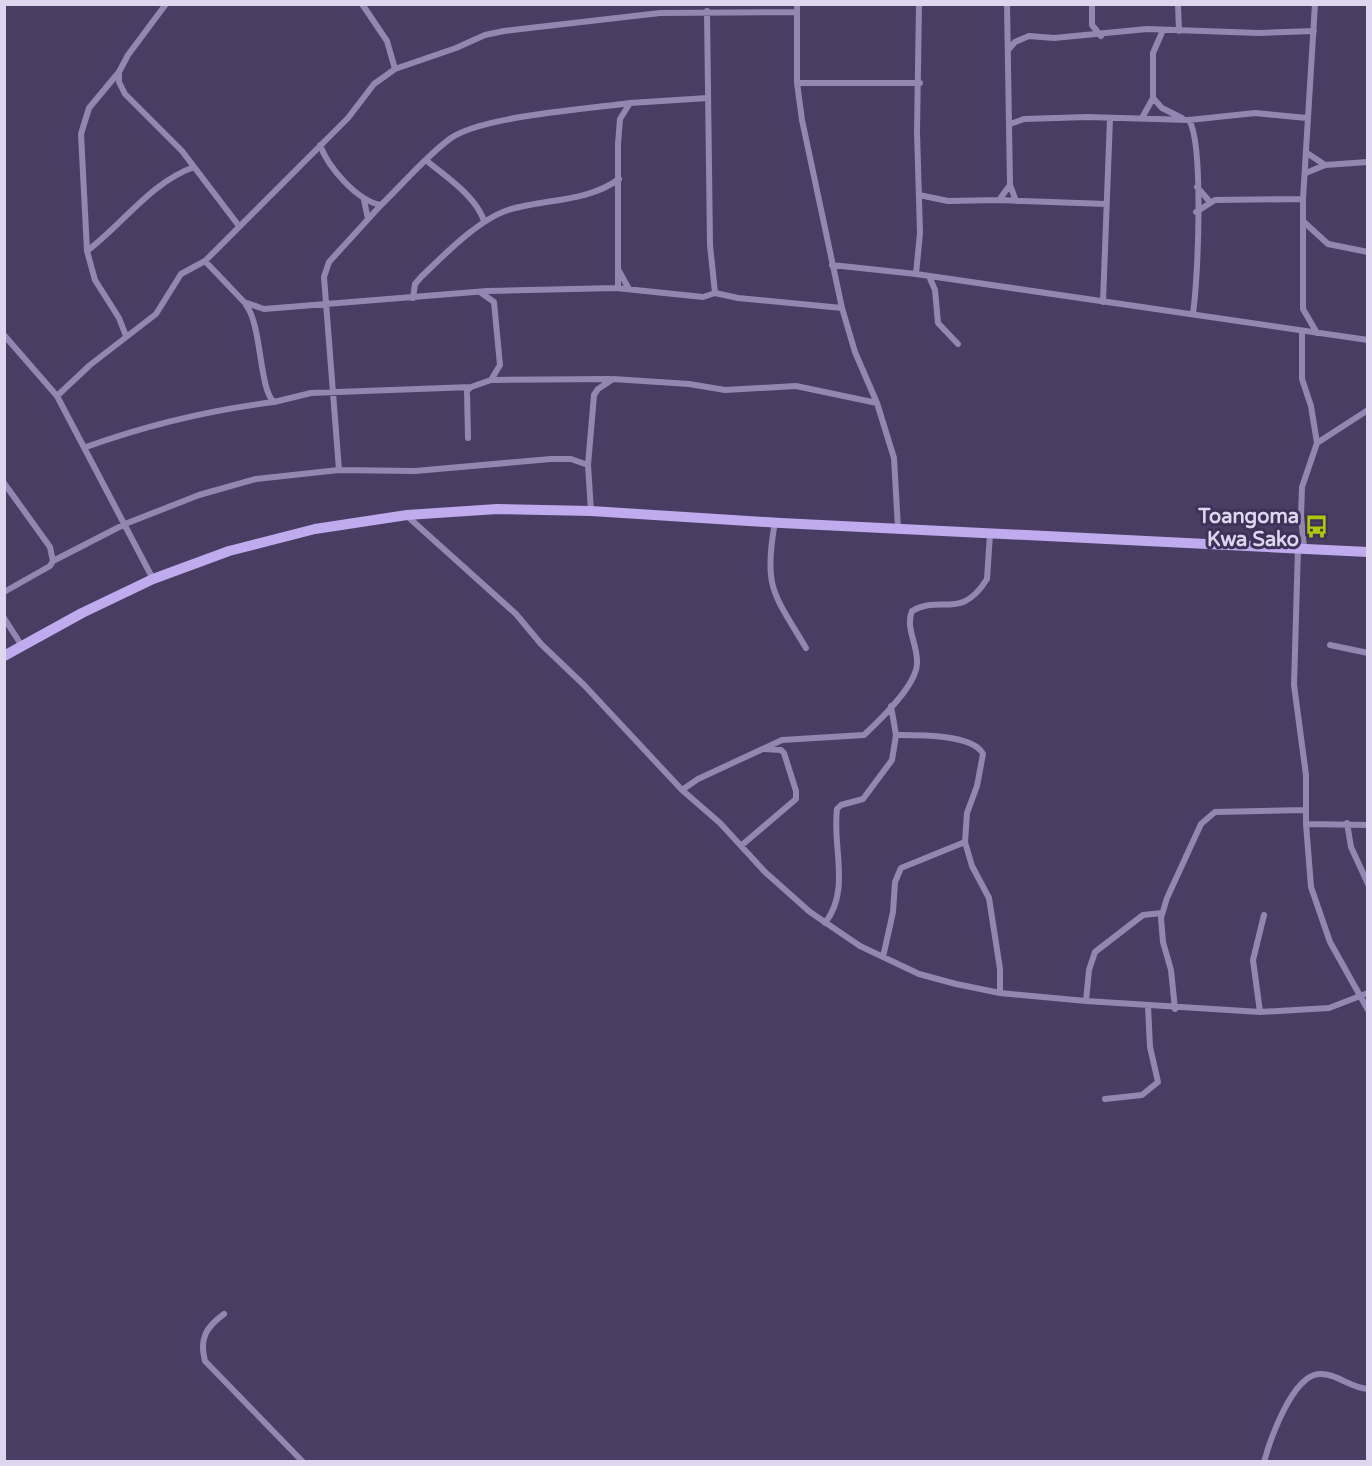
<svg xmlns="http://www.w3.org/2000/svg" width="1372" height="1466" font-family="'Varela Round',sans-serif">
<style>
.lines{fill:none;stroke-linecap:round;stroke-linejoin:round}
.minor{stroke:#9387b1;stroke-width:6}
.secondary{stroke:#bfabed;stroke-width:10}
.labels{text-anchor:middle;stroke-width:6;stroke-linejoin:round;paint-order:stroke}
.poi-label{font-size:20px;font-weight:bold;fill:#ddd6ee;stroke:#3f3258;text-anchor:end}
</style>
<rect width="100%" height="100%" fill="#493d63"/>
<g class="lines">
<path class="minor" d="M797,4v79l5,37 40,188 13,44 22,51 17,55 4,70
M1092,4v21l9,11
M1178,4l1,27
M1315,4l-12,195v110l14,24
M707,11l3,234 5,48 23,5 104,10
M1008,50l7,-8 14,-6 25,2 93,-9 112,4 55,-2
M395,69l61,-21 29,-13 19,-4 156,-18 136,-1
M119,72v10l6,12 57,57 57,75
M797,83h123
M1153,98l9,10 20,10
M1142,118l11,-20v-45l10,-23
M1189,120c15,24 9,161 4,193
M1010,124l14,-5 63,-2 102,3 66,-7 52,5
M320,145c8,22 37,56 61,60 23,-22 45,-49 70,-67 32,-22 137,-29 179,-35
M1307,153l18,12
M427,161c19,16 49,35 57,60
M1306,173l19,-8 43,-3
M1010,185l6,16
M1197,187l13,15
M919,195l29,6 51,-1 107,4
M364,200l4,19
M999,200l11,-15 -3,-181
M1196,212l19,-12 88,-1
M1304,222l24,22 40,8
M87,251c37,-28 63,-68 107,-84
M205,261l39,41 20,7 223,-18 129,-3 87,9 12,-4
M832,265l84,9 452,66
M619,271l10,18
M916,274l4,-41 -3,-101 2,-128
M929,276l6,14 3,33 20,21
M618,288v-144l2,-25 10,-16 78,-5
M413,298l2,-14 6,-7c23,-22 57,-57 87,-67 36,-11 80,-8 111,-31
M1103,302l7,-184
M246,305c16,20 13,85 28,97l37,-9 160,-6
M1302,331v48l9,27 6,37 -15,44 -1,29 3,32
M4,335l53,61 96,183
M126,336l-7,-18 -24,-38 -8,-29 -6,-117 8,-26 30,-36 9,-17 38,-51
M491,380l119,-1
M57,396l33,-31 66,-51 25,-40 24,-13 143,-143 26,-34 21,-15 -8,-28 -25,-37
M468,438l-1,-47 4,-4 20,-7 9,-15 -6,-63 -14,-10
M1317,443l51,-33
M86,447c61,-22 124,-37 188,-45
M339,470l-15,-193 5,-15 52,-57
M4,483l46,64 3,14 -3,5 -46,26
M591,511l-3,-46 6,-70 4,-6 15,-10 76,5 36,6 71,-4 81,17
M407,516l109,98 25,30 43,41 98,105 38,33 45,49 45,40 50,34 59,28 37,10 44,9 86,8 174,11 69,-4 39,-15
M775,522c-12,66 -1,72 31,126
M1298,548l-4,137 12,90v49l5,63 19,55 38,68
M53,561l72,-37 74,-29 57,-16 83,-9 76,1 136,-12h20l17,6
M4,618l18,28
M1330,645l38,8
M896,735c21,0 77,-1 87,19l-6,32 -10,27 -2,29 7,24 17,32 11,71v24
M682,790l16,-11 84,-39 82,-5c16,-15 53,-50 53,-72 1,-18 -12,-35 -5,-52 29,-17 49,10 75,-32l3,-45
M1347,823l4,24 17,37
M1306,824l62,1
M742,845l54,-46v-8l-12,-38 -3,-3 -17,-1
M825,923c26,-33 7,-76 12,-114l4,-4 22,-6 29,-39 4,-25 -5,-29
M883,957l10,-45 2,-30 6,-14 64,-26
M1086,1001l3,-31 6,-18 48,-37 19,-2
M1175,1009l-4,-39 -8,-28 -2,-24 6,-20 34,-74 14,-12 91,-2
M1260,1012l-7,-52 11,-45
M1105,1099l37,-4 16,-13 -8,-35 -2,-41
M224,1314c-18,13 -25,25 -19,47l98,101
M1264,1462c6,-22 28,-86 55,-88 17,-1 31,14 49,15"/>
<path class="secondary" d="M4,656l78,-43 71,-34 76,-28 86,-22 92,-14 90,-6 94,2 190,12 587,29"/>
</g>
<defs>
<symbol id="bus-bare" viewBox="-9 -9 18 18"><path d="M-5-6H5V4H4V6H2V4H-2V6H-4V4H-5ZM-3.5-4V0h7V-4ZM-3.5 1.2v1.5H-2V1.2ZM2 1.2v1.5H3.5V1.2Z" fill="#aec60c" stroke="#3f3258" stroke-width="2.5" paint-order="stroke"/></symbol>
</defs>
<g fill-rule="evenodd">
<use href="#bus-bare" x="1300" y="510" width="33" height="33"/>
</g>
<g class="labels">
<g class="poi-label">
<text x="1299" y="523">Toangoma<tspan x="1299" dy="23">Kwa Sako</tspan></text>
</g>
</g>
<rect width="1372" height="1466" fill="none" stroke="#ddd6ee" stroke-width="12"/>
</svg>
